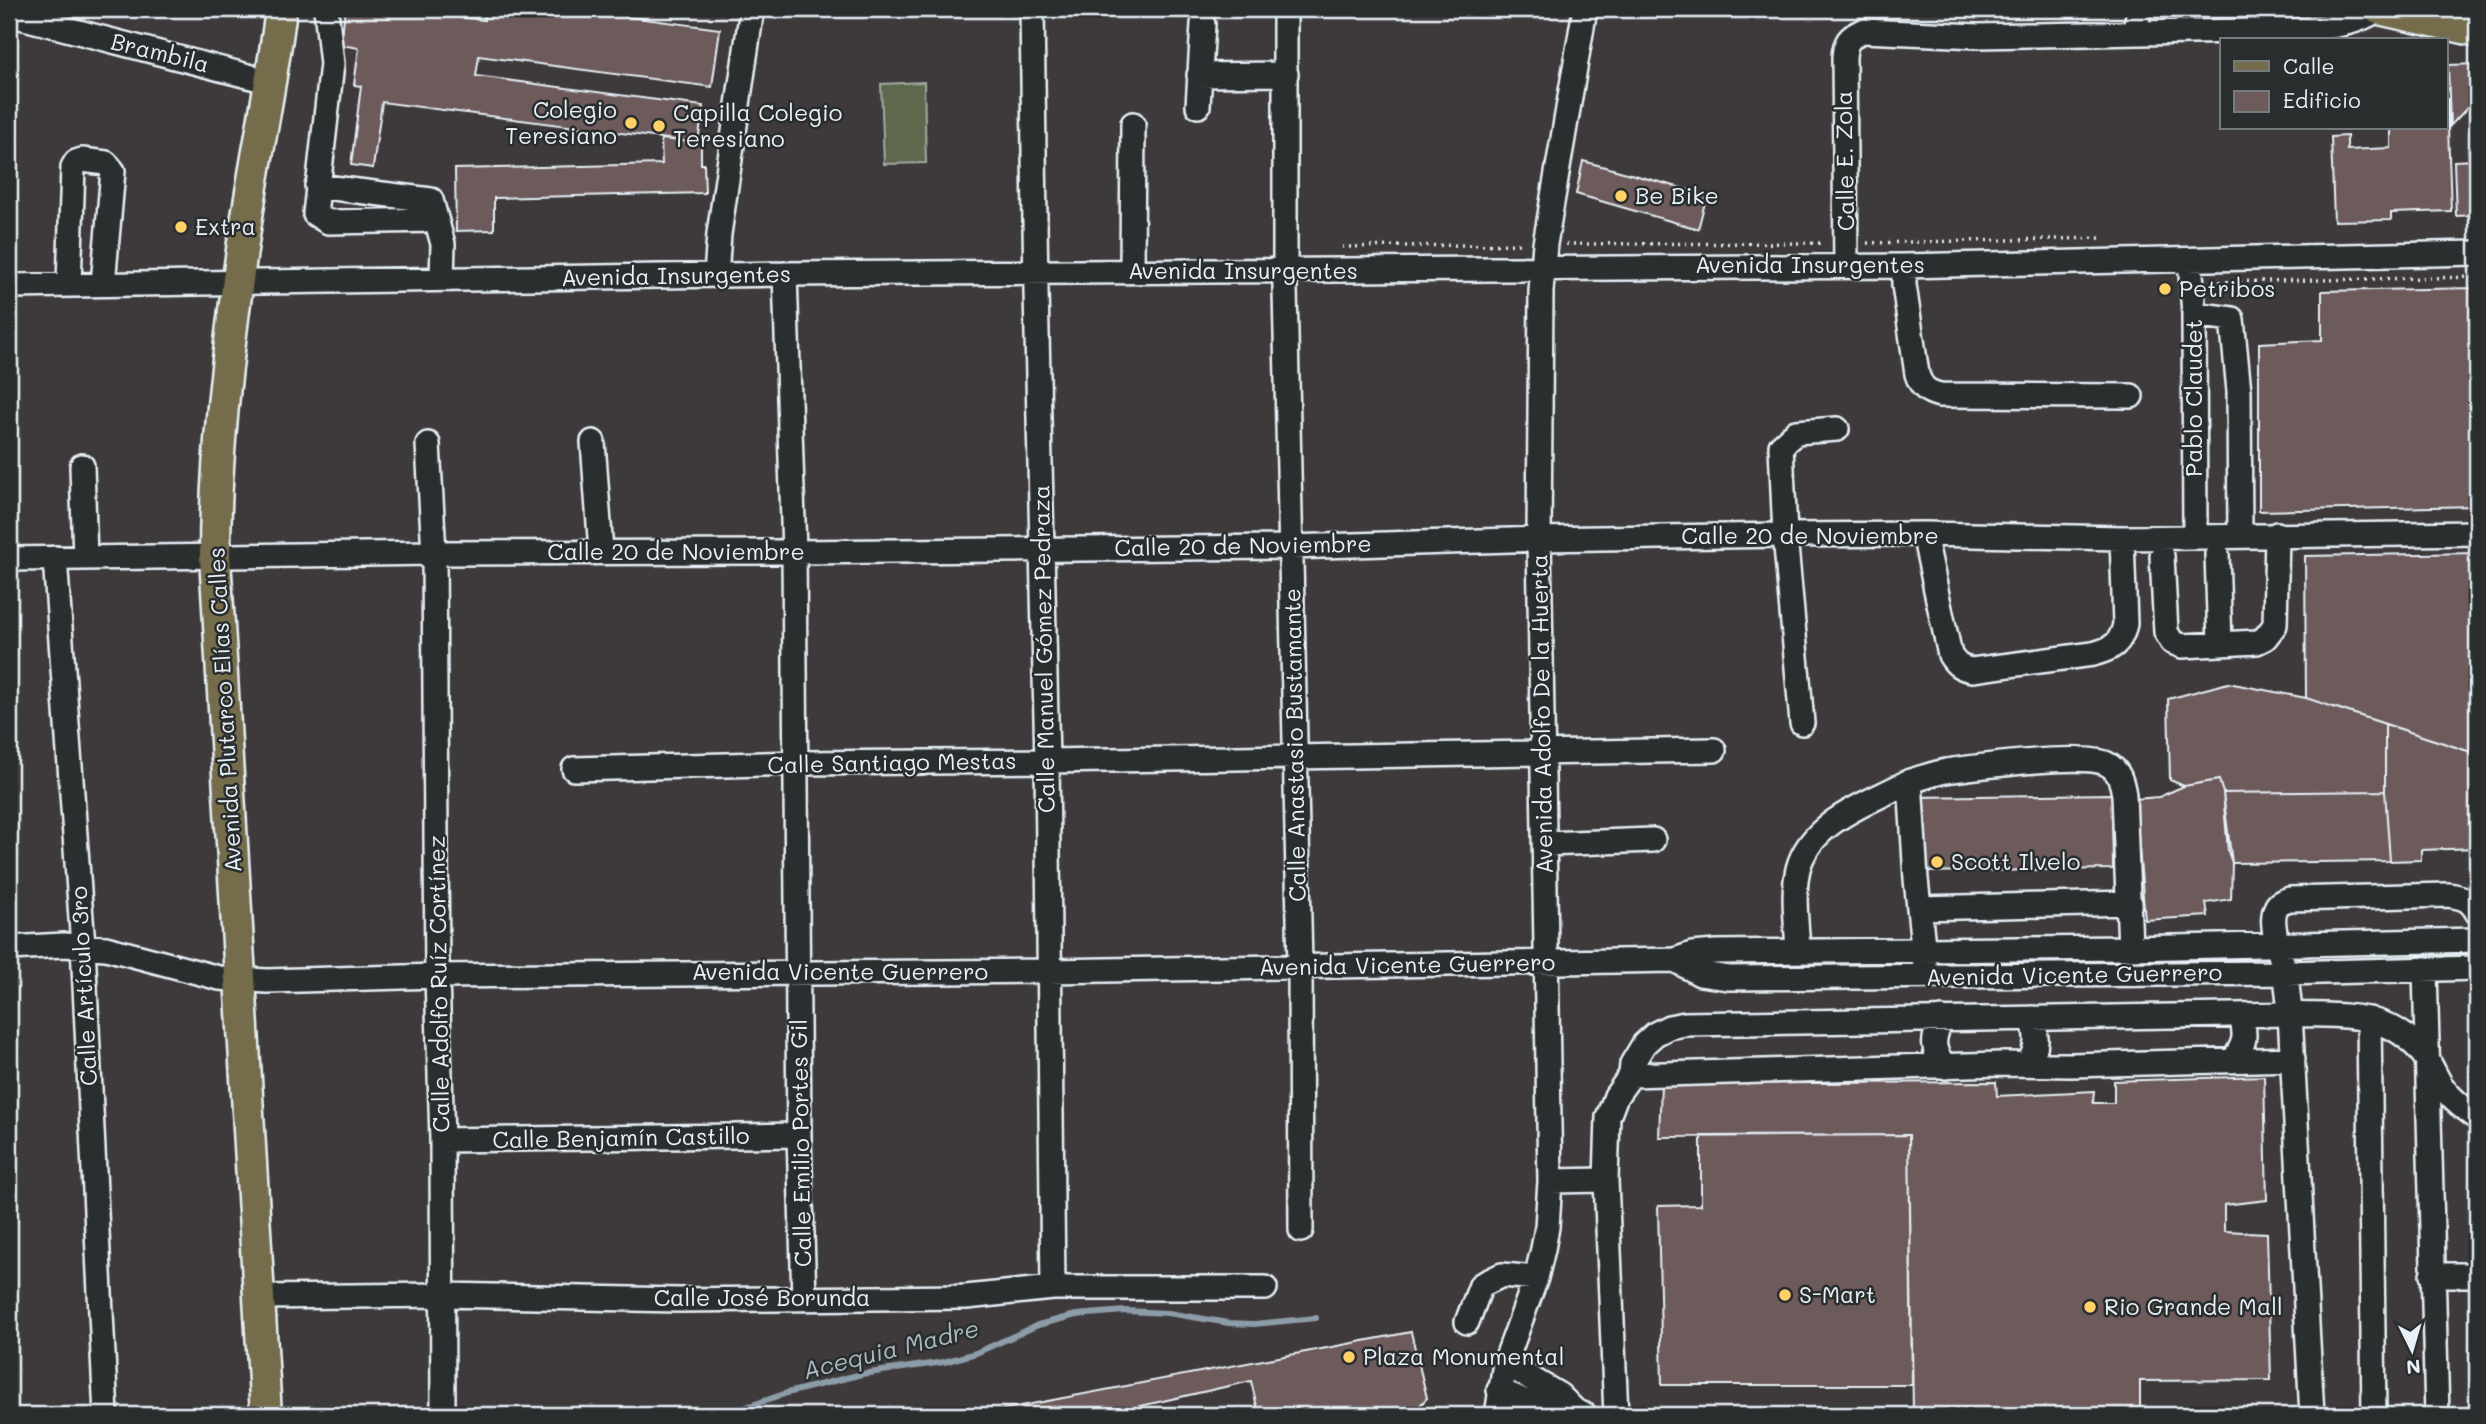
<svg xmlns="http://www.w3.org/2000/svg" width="2486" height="1424" font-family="Mali,sans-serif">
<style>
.green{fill:#5e674e;stroke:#a3aca3;stroke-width:2}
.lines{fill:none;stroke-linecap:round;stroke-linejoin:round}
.stream{stroke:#8c9ca8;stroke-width:6}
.building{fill:#6d5a5a;stroke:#e8f1f8;stroke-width:2}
.minor-casing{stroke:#e8f1f8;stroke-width:28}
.major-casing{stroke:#e8f1f8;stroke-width:35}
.path{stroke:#e8f1f8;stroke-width:3.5;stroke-dasharray:2 5;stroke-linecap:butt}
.minor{stroke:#2a2d2e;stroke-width:23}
.major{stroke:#746c4b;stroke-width:30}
.poi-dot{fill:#ffd166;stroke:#2a2d2e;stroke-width:2.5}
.labels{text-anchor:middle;stroke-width:5;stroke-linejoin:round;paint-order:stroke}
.street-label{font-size:23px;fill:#e8f1f8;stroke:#2a2d2e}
.poi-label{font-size:23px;fill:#e8f1f8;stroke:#2a2d2e;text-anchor:start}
.water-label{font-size:24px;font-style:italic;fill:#aab9c2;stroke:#2a2d2e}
</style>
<rect width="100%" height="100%" fill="#3e3a3b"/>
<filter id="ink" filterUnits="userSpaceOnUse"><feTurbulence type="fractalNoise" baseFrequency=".0143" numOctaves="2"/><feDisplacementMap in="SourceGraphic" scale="14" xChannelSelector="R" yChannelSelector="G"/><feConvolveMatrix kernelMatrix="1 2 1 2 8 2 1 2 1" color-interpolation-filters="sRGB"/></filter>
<g filter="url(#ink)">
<path class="green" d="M924,82l2,81 -42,1 -3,-80z"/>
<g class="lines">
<path class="stream" d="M724,1415l63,-22 75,-19 82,-12 32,-9 62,-28 38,-10 49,-4 43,2 61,10 25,1 62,-6"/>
</g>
<path class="building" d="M345,9h56l83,11 1,-11h85l150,20 -8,58 -233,-31 -3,20 227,30 -5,37 -316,-41 -9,66 -22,-3 10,-79 -7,-1 5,-37 -18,-3z
M2477,64v50l-8,-8 -19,20 -2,-61z
M2447,98l4,113 -60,2v7l-57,1 -3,-84 16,-1v14l44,-2v-20h55z
M661,139l40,4v21h3l1,29 -211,5v32l-38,1 -1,-62 207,-5z
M2468,147h9v13l-8,1z
M2477,160v55l-21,1 -2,-55z
M1583,161l124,34 -9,34 -122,-35z
M2477,288v218l-218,5v-168l63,-3v-49z
M2477,553v201l-171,-56 -1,-142z
M2228,683l78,15 79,26v67l-162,2 -4,-13 -35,6 -14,-6 -2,-81z
M2385,724l92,30v94l-56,2v10l-31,1 -5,-70z
M2219,780l4,13 9,70 -1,36 -25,4 2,13 -63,4 -10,-121 24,-2 25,-11z
M2385,791l5,70 -158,2 -4,-12 -5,-58z
M2112,794l1,75 -195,3 -2,-75z
M2264,1076l3,124 -43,5v26l43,2 4,147 -131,1v34h-244l17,-2 -4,-278 -250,2 2,-53 335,-2 1,14 97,-5 -1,12h21v-22z
M1909,1135l3,250h-250l-4,-179 43,-1v-69z
M1411,1332l16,66 -16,17h-152l-8,-34 -150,34h-117v-2z"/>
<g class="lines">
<defs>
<path id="minor" d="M326,9l6,55 -17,150 13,8 108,-2
M1032,9l4,282 11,470 6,527
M1285,9v280l15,677 1,264
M9,14l262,68
M2134,32l6,-23
M1199,75l87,-1
M1198,106l5,-82
M317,186l114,14 12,44 -1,35
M2190,260l4,54 1,222
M1846,264l-2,-207c1,-14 5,-21 19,-26l115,5 318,-6c27,-3 59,-4 82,-21
M1904,266v19l13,89c4,13 10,18 23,21l191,1
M1132,271l1,-147
M785,274l9,278 5,583 5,163
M716,276l3,-42 33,-225
M69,284l4,-117 3,-5 6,-2 24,3 7,8 -10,113
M9,286l776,-12 1119,-8 573,-13
M2194,314l38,5 7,72 1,144
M593,442l8,109
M428,444l6,109 3,423 5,164 1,275
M82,466l3,92
M1924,534l26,121c6,10 11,13 22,15l121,-16c19,-5 28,-10 32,-30l-3,-86
M2217,554l3,90
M2162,556l4,76 6,10 10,4 75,-4 8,-4 10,-13 2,-91
M55,558l28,388 23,469
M9,559l425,-6 360,-1 497,-5 248,-8 246,-4 139,-1 198,4 355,-5
M1802,723l-17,-188 -4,-89 15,-14 41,-3
M574,769l222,-6 251,-2 667,-11
M1545,844l108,-4
M1919,908l211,-5
M9,948l55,-3 42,3 113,30 48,3 170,-5 611,-5 627,-11 17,-6 24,-2 414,-4 347,-8
M1798,951c-1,-26 -6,-56 0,-82 12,-48 73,-67 112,-88
M1675,960l25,14 29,4 556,-5 192,-5
M1925,965l-9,-86 -6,-98c12,-3 24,-8 36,-10 29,-4 139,-19 161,-7 12,6 15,18 17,31l6,153
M2425,969l12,446
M1942,1019c-10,20 -11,31 4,48
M2369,1019l5,396
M2233,1061c13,-19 13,-24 8,-46
M2028,1064c10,-17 10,-27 4,-46
M1631,1075l370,-11 70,1 222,-6
M442,1140l357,-5
M1550,1181l56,-1
M2432,1275h45
M259,1297l184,-2 236,5 287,-3 87,-9h212
M1467,1322l14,-37 21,-10 34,3
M1505,1363l54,32 16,16 10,4
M1499,1390l50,22 26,-1
M1497,1415l8,-52 31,-85 7,-29 4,-22 3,-46 -11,-642 2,-248 4,-47 40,-235
M1616,1415l-10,-235 2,-63 8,-21 15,-21 1,-11 12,-20 11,-10 14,-7 16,-3 605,-10c56,3 103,-5 138,47 5,8 8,16 13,24 9,13 23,24 36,33
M2312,1415l-22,-401c-1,-13 -2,-26 -5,-40 -3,-17 -17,-50 -9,-66 2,-6 8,-7 14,-9l158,-4c14,2 22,4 29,17"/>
<path id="major" d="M2379,9l98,22
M266,1415l-51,-858c0,-103 13,-205 27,-307 11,-81 29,-160 39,-241"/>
</defs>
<use href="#minor" class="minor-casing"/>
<use href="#major" class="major-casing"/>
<path class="path" d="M1867,243l237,-5
M1566,244l258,-1
M1342,247l181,-3
M2212,282l265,-5"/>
<use href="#minor" class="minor"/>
<use href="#major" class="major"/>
</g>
</g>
<g class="poi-dot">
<circle cx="631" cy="123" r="7"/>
<circle cx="659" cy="126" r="7"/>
<circle cx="1621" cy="196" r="7"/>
<circle cx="181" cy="227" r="7"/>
<circle cx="2165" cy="289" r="7"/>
<circle cx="1937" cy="862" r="7"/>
<circle cx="1785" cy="1295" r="7"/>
<circle cx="2090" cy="1307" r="7"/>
<circle cx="1349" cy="1357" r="7"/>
</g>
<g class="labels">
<g class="street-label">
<text transform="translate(160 53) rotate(14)" y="8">Brambila</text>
<text transform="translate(1845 161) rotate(-91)" y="8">Calle E. Zola</text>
<text x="1810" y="273">Avenida Insurgentes</text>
<text x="1243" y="279">Avenida Insurgentes</text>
<text transform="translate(676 276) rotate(-1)" y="8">Avenida Insurgentes</text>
<text transform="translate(2194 398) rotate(-90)" y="8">Pablo Claudet</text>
<text x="1810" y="544">Calle 20 de Noviembre</text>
<text transform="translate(1243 546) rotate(-1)" y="8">Calle 20 de Noviembre</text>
<text x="676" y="560">Calle 20 de Noviembre</text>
<text transform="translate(1044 649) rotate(-91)" y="8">Calle Manuel Gómez Pedraza</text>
<text transform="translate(225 710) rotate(-93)" y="8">Avenida Plutarco Elías Calles</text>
<text transform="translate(1542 714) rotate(-91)" y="8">Avenida Adolfo De la Huerta</text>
<text transform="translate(1295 745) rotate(-91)" y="8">Calle Anastasio Bustamante</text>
<text transform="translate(892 763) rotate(-1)" y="8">Calle Santiago Mestas</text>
<text transform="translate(1407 965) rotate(-1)" y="8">Avenida Vicente Guerrero</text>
<text x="840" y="980">Avenida Vicente Guerrero</text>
<text transform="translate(2074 975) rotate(-1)" y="8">Avenida Vicente Guerrero</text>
<text transform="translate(439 984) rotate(-91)" y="8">Calle Adolfo Ruíz Cortínez</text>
<text transform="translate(84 986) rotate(-93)" y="8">Calle Artículo 3ro</text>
<text transform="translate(621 1138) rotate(-1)" y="8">Calle Benjamín Castillo</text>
<text transform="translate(801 1143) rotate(-91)" y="8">Calle Emilio Portes Gil</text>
<text x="762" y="1306">Calle José Borunda</text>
</g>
<g class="poi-label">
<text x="617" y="118" text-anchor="end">Colegio<tspan x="617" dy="26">Teresiano</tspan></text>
<text x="673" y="121">Capilla Colegio<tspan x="673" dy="26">Teresiano</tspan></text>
<text x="1635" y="204">Be Bike</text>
<text x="195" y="235">Extra</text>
<text x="2179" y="297">Petribos</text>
<text x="1951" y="870">Scott Ilvelo</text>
<text x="1799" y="1303">S-Mart</text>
<text x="2104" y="1315">Rio Grande Mall</text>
<text x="1363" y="1365">Plaza Monumental</text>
</g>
<g class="water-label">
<text transform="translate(891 1350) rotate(-14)" y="8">Acequia Madre</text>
</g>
</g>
<rect width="2486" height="1424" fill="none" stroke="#2a2d2e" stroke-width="35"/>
<rect x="18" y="18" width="2451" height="1389" fill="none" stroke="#e8f1f8" stroke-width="2.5" filter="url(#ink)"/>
<rect x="2220" y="38" width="228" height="91" fill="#2a2d2e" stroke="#767b7f" stroke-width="2"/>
<rect x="2234" y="61" width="35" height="10" fill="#746c4b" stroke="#767b7f" stroke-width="2"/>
<text x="2283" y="74" font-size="21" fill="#e8f1f8">Calle</text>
<rect x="2234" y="91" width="35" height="21" fill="#6d5a5a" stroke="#767b7f" stroke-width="2"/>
<text x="2283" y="108" font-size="21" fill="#e8f1f8">Edificio</text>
<g transform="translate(2412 1350) rotate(175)" stroke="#2a2d2e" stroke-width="5" paint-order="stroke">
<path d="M0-5L12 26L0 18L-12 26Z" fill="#e8f1f8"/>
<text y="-10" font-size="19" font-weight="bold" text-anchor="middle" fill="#e8f1f8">N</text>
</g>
</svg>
